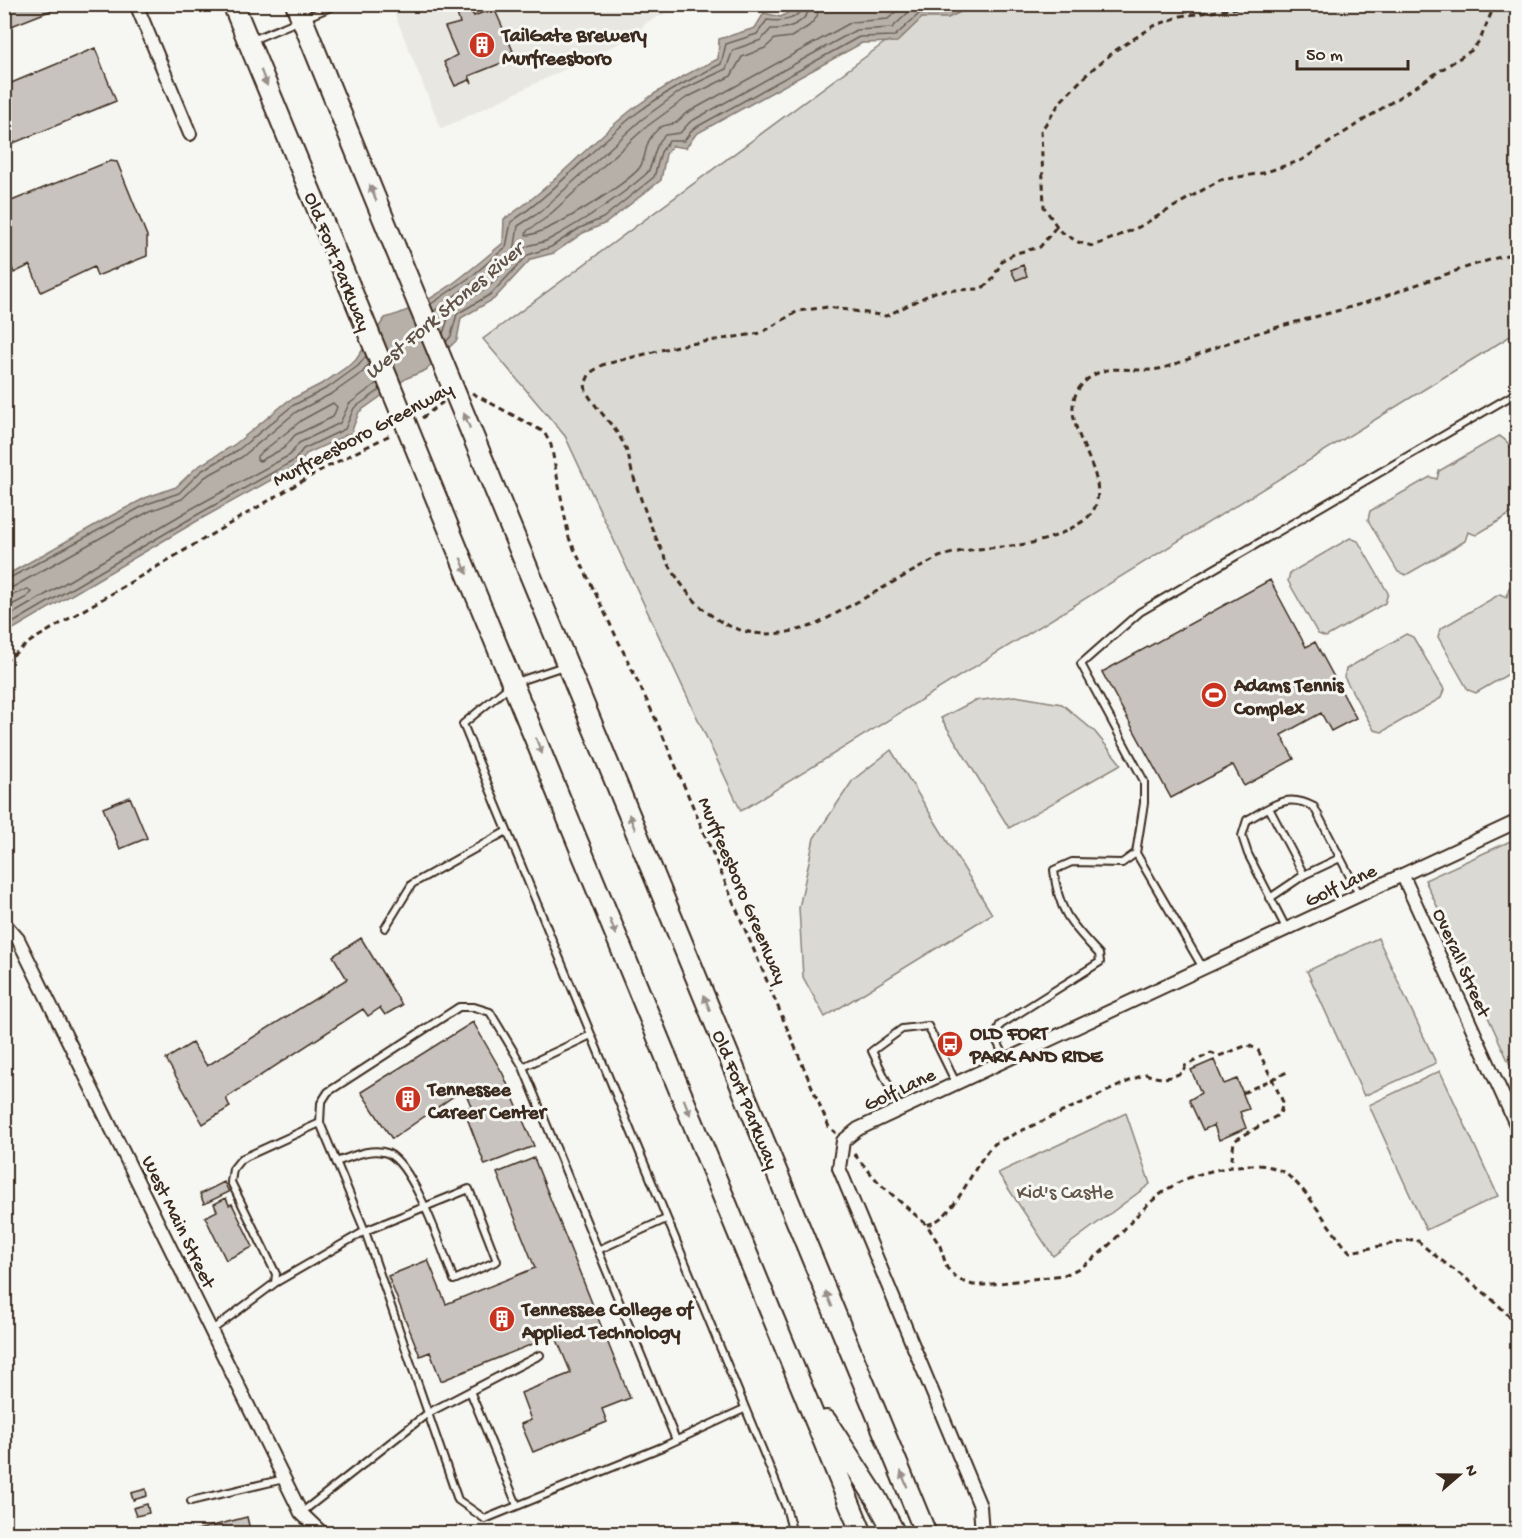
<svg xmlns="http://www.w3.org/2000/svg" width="1522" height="1538" font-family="'Gochi Hand',sans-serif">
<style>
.built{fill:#e8e7e2}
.green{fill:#dad9d3;stroke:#8a8278;stroke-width:1.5}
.water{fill:#b6b0a9;stroke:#857a71;stroke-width:1.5}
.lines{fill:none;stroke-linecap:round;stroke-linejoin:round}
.shore{stroke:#6c6056;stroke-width:1.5}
.building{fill:#c8c3be;stroke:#3b2a1e;stroke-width:1.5}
.service-casing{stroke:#3b2a1e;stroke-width:10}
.minor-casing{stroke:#3b2a1e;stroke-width:16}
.primary-casing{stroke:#3b2a1e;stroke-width:24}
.path{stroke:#3b2a1e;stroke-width:3;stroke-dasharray:6 4.5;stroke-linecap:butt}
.service{stroke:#f6f6f2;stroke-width:6}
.minor{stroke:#f6f6f2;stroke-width:12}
.primary{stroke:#f6f6f2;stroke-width:20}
.primary-bridge-casing{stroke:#3b2a1e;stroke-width:24;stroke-linecap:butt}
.primary-bridge{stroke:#f6f6f2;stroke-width:20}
.oneway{fill:#989088}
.labels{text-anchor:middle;stroke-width:6;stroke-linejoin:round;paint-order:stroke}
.poi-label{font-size:20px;font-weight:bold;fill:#3b2a1e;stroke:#f6f6f2;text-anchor:start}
.street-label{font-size:20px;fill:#3b2a1e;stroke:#f6f6f2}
.park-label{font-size:20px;fill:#63564b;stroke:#f6f6f2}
.water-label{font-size:21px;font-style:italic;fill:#605248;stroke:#f6f6f2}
</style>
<rect width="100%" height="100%" fill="#f6f6f2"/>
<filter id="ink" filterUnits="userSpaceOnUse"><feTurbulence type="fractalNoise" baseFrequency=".0167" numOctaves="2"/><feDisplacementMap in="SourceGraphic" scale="12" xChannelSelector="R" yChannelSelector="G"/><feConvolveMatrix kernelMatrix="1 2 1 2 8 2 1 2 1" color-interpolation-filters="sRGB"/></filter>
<g filter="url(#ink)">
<path class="built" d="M391,5h293l-37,17 -13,14 -193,93z"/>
<path class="green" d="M927,5h590v327l-776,479 -176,-375 -82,-97 416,-307z
M1499,436c23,11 19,51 18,74l-41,25 -8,-3 -3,9 -59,34 -8,-3 -30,-52 2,-9 60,-34 7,2 2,-8z
M1350,538l8,3 30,52 -3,10 -59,34 -8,-3 -30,-53 2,-8z
M1517,584v85l-41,24 -8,-3 -30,-53 2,-8 60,-35 7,3 2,-9z
M1406,634l7,3 31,52 -3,9 -59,34 -8,-2 -30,-53 2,-8z
M1015,696l47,8 33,28 26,32 -112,64 -68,-110 33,-17z
M891,750l101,164 -167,103 -22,-40 -4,-69 15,-70 39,-58z
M1517,838v242l-92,-200z
M1378,938l58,125 -72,33 -57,-125z
M1440,1071l58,125 -72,34 -57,-125z
M1126,1113l24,71 -97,72 -55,-83z"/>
<path class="water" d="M800,5h175l-27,13h-26l-25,24 -35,1 -166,91 -10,14 -13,-2 -7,8 -5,26 -55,43 -23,10 -29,20 -23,6 -37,40 -33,19 -4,22 -31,30 -19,8 -48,34 -8,21 -45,21 -6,10 -103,57 -192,113v-58l106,-60 34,-18 31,-11 21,-20 37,-22 54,-44 37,-19 30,-21 30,-43c45,-11 83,-46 118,-75l1,-24c48,-31 85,-76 130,-111 27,-20 53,-35 84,-49l1,-20 36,-11 9,-15 17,4z"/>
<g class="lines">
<path class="shore" d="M819,4l-2,13 -8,9 -18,11 -16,2 -10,9 -23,9 -11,19 -45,22 -40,29 -100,91 -19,13 -1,4c15,3 105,-53 114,-68 8,-13 3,-25 18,-38 5,-5 10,-3 17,-6 3,-1 7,-6 10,-9l167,-92 36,-3 16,-15
M431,304l41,-28 34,-29 5,-25c46,-31 82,-75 126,-109 28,-21 54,-34 84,-49l5,-20 31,-10 10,-14c13,2 33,1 36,-16
M434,311l80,-59 4,-26 22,-14 101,-92 41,-30 44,-21 7,-19 28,-10 10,-11c15,1 38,-6 39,-25
M443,334l8,-25c11,-9 25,-13 36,-21 15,-12 24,-30 37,-40 7,-5 18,-4 26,-9 33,-18 66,-39 95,-64 10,-8 6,-27 20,-40l15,-2 10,-11 166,-92 36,-2 21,-20 8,-4
M446,342l5,-6 6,-22 34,-20 37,-39 23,-8 29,-19 23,-10 51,-41 7,-25 8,-11h15l9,-12 166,-92 36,-1 25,-23 27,-1 14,-8
M333,403l4,4 -4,10 -38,18 -11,13 -24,13 -3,-1v-4l45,-36z
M4,581l143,-77 32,-11 22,-22 37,-21 54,-44 37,-19 29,-21 8,-10
M4,589l9,-2 105,-59 32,-17 32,-12 23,-22 37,-20 54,-45 37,-19 30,-21 6,-8
M4,598l24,-9 3,3 -4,5 -23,12
M4,619l187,-110 99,-54 9,-12 41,-20 9,-19 28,-21
M4,628l191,-112 100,-56 8,-11 42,-20 9,-21 26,-18"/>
</g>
<path class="building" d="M4,4h45l3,6 -48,19z
M494,8l19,43 -6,3 2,6 -40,16 3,7 -3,-3 -14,6 -11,-24 13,-7 -12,-28 15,-4 -3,-9 12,-5 5,7z
M95,48l21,53 -112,46v-61z
M110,161l7,1 30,74v20l-50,20 -3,-9 -53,25 -11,-27 -16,8 -10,-24v-45z
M1023,265l4,11 -11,4 -5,-10z
M1270,580l36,67 9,-5 41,76 -25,13 -10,-18 -40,22 13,24 -50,27 -11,-21 -62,33 -69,-126z
M130,797l17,41 -27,11 -17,-41z
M361,938l41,67 -17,10 -5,-7 -12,8 -5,-7 -137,89 4,9 -27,17 -37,-65 26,-16 15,23 140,-87 -14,-23z
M473,1022l30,52 31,72 -49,19 -21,-55 7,-4 -7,-17 -72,50 -31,-47z
M1214,1060l10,24 13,-5 12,30 -9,3 6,16 -27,12 -5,-15 -11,5 -14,-30 12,-7 -10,-23z
M534,1158l96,240 -28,11 5,13 -74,30 -12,-28 10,-4 -10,-27 50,-20 -16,-38 -114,46 -11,-29 -10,4 -32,-80 40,-16 18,44 89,-36 -38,-95z
M224,1182l5,10 -25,12 -4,-10z
M226,1198l3,7 3,-1 21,43 -27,13 -21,-43 12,-6 -3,-7z
M146,1489l1,7 -14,4 -2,-7z
M147,1504l2,9 -13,3 -3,-8z
M247,1517l4,17h-69z"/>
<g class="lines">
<defs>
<path id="service" d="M250,41l88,-37
M564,666l-51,17 -50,41 323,783 7,27
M1269,808l35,67
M1270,898l34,-23 36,-17
M385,928l27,-44 95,-53
M1287,930l-39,-76 -6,-18 5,-16c26,-14 39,-28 67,-13l46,89
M1203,968l-67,-115 8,-50v-22l-63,-117 59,-52 378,-220
M1006,1060l-11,-23 5,-12 100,-63 -1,-8c-27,-29 -41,-42 -45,-84l18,-8 50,1 14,-10
M523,1067l75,183
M900,1109l-28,-58 30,-22 26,-3 28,57
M320,1123l45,108 104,-42 28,72 -43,19c-11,-28 -40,-116 -67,-127 -16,-6 -36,4 -51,9
M666,1219l-68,31 78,190
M275,1283l90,-52 93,269 27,19 177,-72 82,-38
M212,1330l63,-47 1,-9 -45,-92 2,-13 8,-10 79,-36 1,-20 7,-11 131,-85h15l16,5 33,55 68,-32
M470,1391l47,114
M191,1501l93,-22
M301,1513l127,-100 112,-58"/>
<path id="minor" d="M136,4l54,130
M1403,876l115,253
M4,923l14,16 283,574 22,21
M982,1534l-2,-28 -141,-338 4,-27 15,-12 660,-308"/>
<path id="primary" d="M233,4l116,281
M296,4l99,243
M489,475l437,1059
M442,512l420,1022
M826,1421l50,77 19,36"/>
</defs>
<use href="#service" class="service-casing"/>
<use href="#minor" class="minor-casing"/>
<use href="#primary" class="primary-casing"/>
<path class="path" d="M1269,4l-88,12 -27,10 -38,24 -27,22 -28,29 -20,30 3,76 16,24 18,11 14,4 9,-3 38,-16 81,-47 43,-7 39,-13 170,-110 8,-10 15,-36
M1056,227l-16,20 -24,6 -13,7 -13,23 -10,6 -43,2 -51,25 -58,-9 -30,4 -37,22 -84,13 -75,19 -12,8 -5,11 1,7c11,20 30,35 39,56 5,10 5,21 9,31 28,88 71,188 183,146l122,-67c48,-16 89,-2 136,-31 9,-5 18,-11 21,-22 13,-41 -52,-91 -7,-126 22,-17 49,-3 74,-10 25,-7 48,-20 73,-28 44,-15 90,-25 135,-39 49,-17 97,-36 147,-49
M472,393l72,39 7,13 18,93 88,184 172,405 7,6
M422,418l21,-16
M4,662l27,-21 288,-170 73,-37
M1243,1093l44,-21
M854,1154l26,30 47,41 13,21 7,22 10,11 16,6h11l80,-10c47,-18 63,-58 101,-84 22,-16 47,-21 73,-25 16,-2 35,-2 48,8 27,21 41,54 64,78l66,-13c35,33 72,49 102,88
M927,1225c33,-9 44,-63 70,-83l139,-64 10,-4c15,6 23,5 37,-2l2,-6 26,-13 8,3 29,-11 10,5 25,52 -3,12 -46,27 -3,26"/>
<use href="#service" class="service"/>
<use href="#minor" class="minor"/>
<use href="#primary" class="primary"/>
<defs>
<path id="primary-bridge" d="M395,247l94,228
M349,285l93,227"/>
</defs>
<use href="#primary-bridge" class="primary-bridge-casing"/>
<use href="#primary-bridge" class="primary-bridge"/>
</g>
<defs><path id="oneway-solid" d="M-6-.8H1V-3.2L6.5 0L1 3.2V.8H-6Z" transform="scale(1.5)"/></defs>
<g class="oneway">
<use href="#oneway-solid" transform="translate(264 78) rotate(68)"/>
<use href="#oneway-solid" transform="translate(373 193) rotate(-112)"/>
<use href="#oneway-solid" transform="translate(467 421) rotate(-112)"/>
<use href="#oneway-solid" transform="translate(464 566) rotate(68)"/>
<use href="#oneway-solid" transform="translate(539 746) rotate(68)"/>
<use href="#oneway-solid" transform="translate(632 822) rotate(-112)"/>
<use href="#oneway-solid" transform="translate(613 927) rotate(68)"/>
<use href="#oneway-solid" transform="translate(707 1003) rotate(-112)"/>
<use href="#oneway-solid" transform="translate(687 1107) rotate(68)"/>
<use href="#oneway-solid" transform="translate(829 1299) rotate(-112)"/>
<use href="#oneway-solid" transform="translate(904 1479) rotate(-112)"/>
</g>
</g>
<defs>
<symbol id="building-disc" viewBox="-11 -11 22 22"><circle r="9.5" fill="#c8321e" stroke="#f6f6f2"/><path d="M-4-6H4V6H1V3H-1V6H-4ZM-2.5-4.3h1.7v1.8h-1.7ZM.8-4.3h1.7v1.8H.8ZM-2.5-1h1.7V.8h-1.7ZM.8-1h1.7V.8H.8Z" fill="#fff"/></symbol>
<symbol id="stadium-disc" viewBox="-11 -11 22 22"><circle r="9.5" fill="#c8321e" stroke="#f6f6f2"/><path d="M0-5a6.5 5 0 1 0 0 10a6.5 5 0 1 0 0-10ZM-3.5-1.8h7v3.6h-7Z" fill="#fff"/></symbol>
<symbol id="bus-disc" viewBox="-11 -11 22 22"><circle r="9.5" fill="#c8321e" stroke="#f6f6f2"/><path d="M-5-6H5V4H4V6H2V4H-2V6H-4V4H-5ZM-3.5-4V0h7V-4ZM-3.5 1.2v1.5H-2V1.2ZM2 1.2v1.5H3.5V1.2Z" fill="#fff"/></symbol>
</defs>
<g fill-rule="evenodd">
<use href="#building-disc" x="467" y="30" width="30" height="30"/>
<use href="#stadium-disc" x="1199" y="680" width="30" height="30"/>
<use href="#bus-disc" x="935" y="1029" width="30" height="30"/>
<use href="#building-disc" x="393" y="1084" width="30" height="30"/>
<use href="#building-disc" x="487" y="1304" width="30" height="30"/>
</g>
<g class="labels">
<g class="poi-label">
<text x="502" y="41">TailGate Brewery<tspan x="502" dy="23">Murfreesboro</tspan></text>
<text x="1234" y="691">Adams Tennis<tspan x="1234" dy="23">Complex</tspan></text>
<text x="970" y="1039">OLD FORT<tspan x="970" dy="23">PARK AND RIDE</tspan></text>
<text x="428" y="1095">Tennessee<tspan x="428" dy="23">Career Center</tspan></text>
<text x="522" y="1315">Tennessee College of<tspan x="522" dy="23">Applied Technology</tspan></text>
</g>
<g class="street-label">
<text transform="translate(339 261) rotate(68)" y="7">Old Fort Parkway</text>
<text transform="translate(362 433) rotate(-28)" y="7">Murfreesboro Greenway</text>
<text transform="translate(1340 884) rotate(-25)" y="7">Golf Lane</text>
<text transform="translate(744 890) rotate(67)" y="7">Murfreesboro Greenway</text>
<text transform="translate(1463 962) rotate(66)" y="7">Overall Street</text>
<text transform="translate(899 1088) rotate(-25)" y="7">Golf Lane</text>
<text transform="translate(747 1099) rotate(68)" y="7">Old Fort Parkway</text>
<text transform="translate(180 1221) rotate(64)" y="7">West Main Street</text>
</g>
<g class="park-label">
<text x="1065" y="1198">Kid's Castle</text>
</g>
<g class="water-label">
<text transform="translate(443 310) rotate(-40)" y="7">West Fork Stones River</text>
</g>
</g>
<rect width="1522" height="1538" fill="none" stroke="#f6f6f2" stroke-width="24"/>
<rect x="12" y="12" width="1498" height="1514" fill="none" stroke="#3b2a1e" stroke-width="2" filter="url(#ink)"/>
<g transform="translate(1459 1475) rotate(70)" stroke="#f6f6f2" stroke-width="4.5" paint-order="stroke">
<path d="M0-4.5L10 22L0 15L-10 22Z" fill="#3b2a1e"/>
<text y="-9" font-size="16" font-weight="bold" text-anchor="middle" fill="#3b2a1e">N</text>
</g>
<path d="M1297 60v9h111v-9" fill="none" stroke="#3b2a1e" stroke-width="3"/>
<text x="1306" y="60" font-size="18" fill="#3b2a1e" stroke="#f6f6f2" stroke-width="4.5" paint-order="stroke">50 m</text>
</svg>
